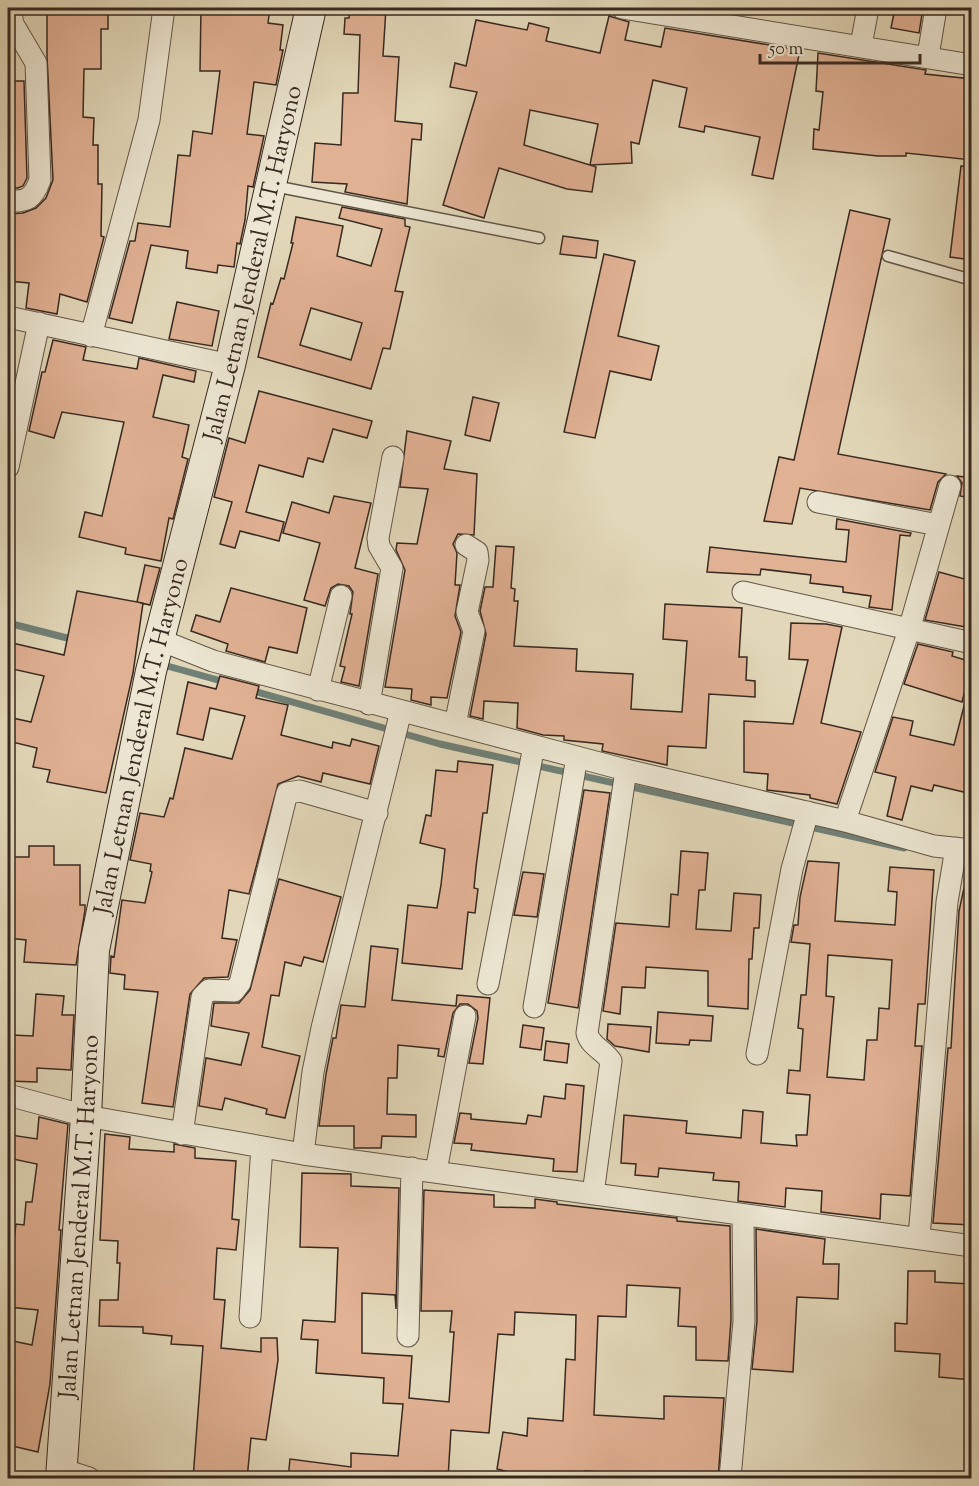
<svg xmlns="http://www.w3.org/2000/svg" width="979" height="1486" font-family="'Sorts Mill Goudy',serif">
<style>
.lines{fill:none;stroke-linecap:round;stroke-linejoin:round}
.stream{stroke:#708077;stroke-width:7}
.building{fill:#e1b194;stroke:#382921;stroke-width:1.5;fill-rule:evenodd}
.lane-casing{stroke:#625547;stroke-width:13}
.street-casing{stroke:#625547;stroke-width:23}
.secondary-casing{stroke:#382921;stroke-width:32}
.lane{stroke:#ece6d2;stroke-width:10}
.street{stroke:#ece6d2;stroke-width:21}
.secondary{stroke:#ece6d2;stroke-width:30}
.labels{text-anchor:middle;stroke-width:5;stroke-linejoin:round;paint-order:stroke}
.street-label{font-size:24px;fill:#382921;stroke:#ece6d2}
</style>
<rect width="100%" height="100%" fill="#e2d8b9"/>
<filter id="stains"><feTurbulence type="fractalNoise" baseFrequency=".00333" numOctaves="4"/><feColorMatrix values="0 0 0 0 .2 0 0 0 0 .09 0 0 0 0 .02 0 0 0 .5 -.17"/></filter>
<radialGradient id="worn" r=".72"><stop offset=".6" stop-color="#630" stop-opacity="0"/><stop offset="1" stop-color="#630" stop-opacity=".3"/></radialGradient>
<g class="lines">
<path class="stream" d="M8,623l67,17
M160,664l65,18
M250,690l190,54 464,104
M955,860l17,3"/>
</g>
<path class="building" d="M47,8h61v21h-7v40h-17l-1,48 11,1 -1,27h5v39h4l-1,52 3,1 -17,65 -27,-8 -3,20 -31,-6 3,-25 -21,-2v-67l15,-1 13,-5 10,-10 7,-18 -6,-124z
M201,8h69l-2,15 15,2 -3,25h3l-7,35 -22,-3 -7,52 17,2 -11,51 -5,-1 -3,34 -5,24 -3,-1 -3,24 -16,-2 -1,8 -31,-5 2,-17 -37,-6 -19,78 -23,-5 21,-77h5l3,-18 32,4 8,-72 12,1 3,-25 19,3 8,-63h-20z
M350,8h36l-3,48 16,1 -4,64 27,3 -1,16 -9,-1 -5,65 -62,-12 2,-8 -35,-2 3,-39 26,2 2,-52h15l2,-58 -16,-1 1,-16h4z
M895,8h28l-4,25 -28,-5z
M609,16l20,6 -4,18 36,7 4,-19 135,22 -27,129 -21,-4 8,-38 -55,-11 -1,6 -25,-5 8,-39 -34,-8 -14,64 -8,-2 1,21 -42,2 6,2 -4,25 -25,-3 -68,-21 -15,50 -41,-13 34,-113 -27,-5 5,-24 11,3 10,-46 51,10 2,-7 20,5 -3,13 54,12zM530,110l68,14 -8,41 -66,-20z
M818,53l108,17 -1,4 47,5v81l-66,-7v3h-28l-65,-7 1,-20 5,1 4,-38 -7,-1z
M8,81h16l3,97 -4,8 -5,2h-10z
M961,166l11,1v93l-22,-3z
M342,207l63,12v7l5,1 -15,64 8,1 -13,57 -7,-1 -12,41 -113,-32 13,-54 2,1 8,-26 3,1 9,-36h-2l5,-26 47,9 -6,30 34,10 11,-37 -43,-11zM311,308l51,15 -11,37 -51,-15z
M850,210l40,9 -52,235 108,20 -8,8 -8,28 -130,-22 -8,36 -28,-3 15,-64 15,3z
M563,236l35,5 -2,17 -36,-4z
M604,254l31,7 -17,75 41,10 -8,34 -41,-9 -15,67 -31,-6z
M177,302l42,9 -7,35 -43,-7z
M53,340l33,7 -3,13 54,9 2,-11 57,13 -2,11 -31,-7 -10,42 36,8 -7,32 6,2 -15,60 -4,-1 -8,43 -36,-7 1,-6 -47,-11 6,-25 17,4 22,-94 -62,-10 -8,26 -25,-7 13,-59h3z
M259,391l113,30 -5,17 -34,-9 -10,33 -15,-4 -5,19 -44,-12 -13,47 38,10 -5,19 -39,-10 -5,17 -15,-4 12,-42 -18,-5 15,-59 16,5z
M473,397l26,6 -9,38 -25,-6z
M407,431l44,10 -7,28 33,5 -3,61 -16,-1 -5,10 4,9 -2,32h5l-5,31 6,16 -14,66 -16,-1v8l-20,-5 1,-11 -27,-2 20,-117 -9,-20 1,-7 20,1 11,-55 -28,-2z
M957,476l15,2v20l-12,-2 2,-13z
M334,496l37,7 -16,65 23,6 -19,112 -18,-4 4,-15 -5,-1 12,-52h-2l3,-22 -4,-6 -11,-2 -7,4 -6,18 -21,-6 16,-57 -37,-10 9,-31 37,11z
M837,519l74,14 -1,3 -10,-1 -8,75 -23,-3 2,-11 -28,-4v-5l-33,-4 1,-8 -50,-6 -1,6 -53,-3 3,-25 136,15 3,-32 -13,-1z
M496,546l18,1 -3,41 4,1 -1,12h4l-4,45 63,3 -1,22 57,3 -2,35 51,3 5,-71 -24,-2 2,-35 77,4 -3,49h8l-1,23 9,1v16l-46,-3 -3,54 -38,-2 -1,19 -65,-14 1,-7 -39,-4v-4l-21,-1 -26,-7 1,-25 -34,-2 -1,18 -13,-3 16,-82 -6,-23 5,-24h8z
M145,565l15,3 -10,37 -13,-3z
M939,572l33,9v47l-47,-8z
M231,588l76,20 -10,45 -28,-6 -4,15 -39,-11 2,-7 -37,-13 5,-16 24,7z
M77,591l66,12 -10,70 -27,120 -59,-11 3,-12 -17,-3 4,-19 -29,-7v-24l23,5 13,-46 -36,-8v-26l56,13z
M791,623l35,1 16,3 -21,96 40,9 -24,72 -27,-6v-3l-43,-5 1,-16 -24,-2v-51l49,3 15,-64 -19,-1z
M918,644l35,8 -1,4 20,6 -10,40 -58,-18z
M220,676l39,10 -3,12 32,7 -7,30 51,13 1,-6 17,4 2,-7 27,7 -9,38 -47,-11 -2,9 -23,-6 -20,8 -29,110 -20,-4 -7,48 15,2 -9,37 -24,1 -14,16 -17,113 -31,-4 16,-111 -34,-3 1,-14 -15,-2 1,-17 3,1 8,-57 23,3 7,-31 -2,-1 1,-7 -21,-4 10,-47 24,4 6,-19 3,1 12,-51 47,11 13,-43 -35,-8 -7,32 -26,-6 11,-52 28,7z
M965,702l7,1v41l-6,25 6,2v23l-38,-9 -2,6 -21,-5 -9,34 -15,-4 9,-39 -21,-5 18,-55 20,4 -3,14 44,10z
M458,761l35,4 -6,48h-4l-7,54 -2,21 4,1 -3,24 -7,-1 -6,57 -60,-6 6,-58 29,3 4,-23 4,-36 -25,-6 6,-28 5,1 5,-46 21,2z
M584,790l26,3 -32,215 -30,-5z
M29,846h25v19h26v40h5v5l-9,55 -52,-3 2,-22 -18,-2v-27l5,1v-55h16z
M681,851l27,2 -3,37h-6l-3,39 35,2 3,-38 27,2 -2,33h-5l-2,31h-3l-1,50 -40,-3v-35l-62,-4 -1,21 -23,-1 -2,27 -17,-3 13,-88 53,4 2,-33 7,1z
M808,861l31,2 -4,58 60,4 2,-33 -9,-1 2,-24 44,3 -9,134h-7l-3,42h7l-12,150 -29,-2 -1,25 -59,-7 1,-21 -36,-3 -1,19 -47,-6 1,-19 -26,-2 1,-7 -55,-5 -1,9 -23,-2 1,-11 -15,-1 3,-48 63,6 -1,12 55,5 2,-28 20,2 -2,31 36,3 -1,-11h11l3,-40 -23,-2 2,-23 11,1 3,-42 -5,-1 3,-33h5l4,-51 -19,-2 3,-17h4l2,-28zM828,955l64,5 -3,49 -10,-1 -2,32h-10l-3,40 -37,-3 7,-80 -8,-1z
M523,872l21,2 -7,43 -23,-2z
M279,879l62,18 -18,65 -19,-5 -3,9 -16,-4 -6,34 -8,-1 -9,52 38,9 -15,62 -19,-4 1,-5 -42,-11 -3,12 -23,-4 7,-48 35,7 8,-32 -38,-7 3,-23h25l11,-13z
M964,888h8v337l-39,-2 15,-175h3l8,-137z
M371,946l27,3 -6,51 64,6 1,-11 33,3 -7,66 -14,-1 9,-45 -1,-7 -9,-7h-8l-7,9 -9,44 -6,-1 1,-7 -41,-4 -1,33h-9l-1,36 29,1v22l-34,-1 -1,12h-27v-22h-35l7,-52 7,-36h3l5,-33 24,2z
M36,994l28,2 -2,19h12l-3,55 -34,-2v14l-29,-1 4,-46 21,1z
M658,1012l55,4 -2,25 -21,-1 -1,5 -33,-2z
M608,1024l43,3 -2,25 -34,-6 -8,-7z
M523,1025l21,3 -3,22 -21,-3z
M546,1041l23,3 -2,19 -23,-3z
M566,1084l18,2 -7,86 -24,-1 1,-12 -83,-9 1,-6 -18,-1 6,-30 11,1v5l55,5 2,-9 13,2 3,-21 21,3z
M39,1117l29,7 -9,106h2l-11,154 -12,68 -30,-7 5,-36 -5,-1v-68l24,5 6,-35 -30,-3v-51h4l4,-32 8,1 2,-23h6l5,-38 -29,-6 3,-23 26,4z
M105,1134l25,3 -1,12 45,3v-8l21,4v10l41,3 -4,58 7,1 -3,30 -19,-2 -3,51 11,1 -4,48 40,4v-14h16l1,22 -12,80 -15,-2 -4,41h-54l10,-133 -32,-2 1,-8 -29,-3v-6l-44,-1 1,-26h18l2,-37h-3l1,-22 -18,-1z
M302,1173l49,1v12l48,2 -3,121 -1,-14 -33,-2v60l50,3 -3,42 40,4 5,-70h-4l2,-21h-31l3,-121 70,5v12l41,1v-9l22,3v2l120,14v3l53,5 1,94 -3,41 -32,-1v-33l-18,-1 2,-38 -53,-3 -1,32 -28,-1 -4,99 70,4v-23l60,2 -6,81h-53l1,-4 -81,-4 -1,8h-47l-40,-10 6,-37 24,4 1,-18 35,3 3,-62 9,1 1,-45 -61,-3 -1,23 -16,-1 -9,99 -38,-3 -3,48 -53,-3v4h-107l2,-20 61,8v-14l47,3 5,-52 -20,-1 1,-25 -68,-5 2,-33 -17,-1 2,-19 32,2 3,-74 -38,-1z
M756,1229l69,10 -2,25h16l-1,35 -41,-2 -4,75 -41,-3 5,-48z
M908,1271h27v11l35,2 -5,65 7,1v30l-33,-3 1,-23 -45,-3v-28l12,1z"/>
<g class="lines">
<defs>
<path id="lane" d="M274,186l265,52
M888,256l84,24"/>
<path id="street" d="M622,8l350,57
M861,45l7,-37
M928,56l8,-48
M8,201c19,1 25,-2 32,-21l-4,-117 -23,-39 -3,-16
M8,317l222,48
M91,336l58,-216 15,-112
M8,467l31,-144
M818,502l120,23
M743,592l229,51
M160,640l53,21 413,109 219,51 89,25 38,4
M318,690l23,-94
M369,704l23,-136 -13,-22 -1,-8 15,-81
M455,725l19,-94 -7,-19 11,-52 -1,-8 -11,-7
M845,821l64,-191 41,-144
M488,984l46,-238
M534,1007l43,-250
M757,1054l35,-185 16,-57
M8,1095l78,21 217,38 669,92
M182,1134l20,-137 7,-7 25,1 6,-8 47,-190 13,-2 77,22
M303,1154l10,-82 9,-44 79,-317
M436,1171l29,-155
M593,1194l18,-133c-7,-11 -21,-15 -24,-28l39,-263
M919,1237l28,-335 9,-54
M250,1317l12,-170
M408,1336l4,-168
M61,1469l28,9
M730,1478l14,-157 -1,-105"/>
<g id="secondary">
<path id="s1" d="M61,1478l25,-362 8,-166 57,-279 79,-306 81,-357"/>
</g>
</defs>
<use href="#lane" class="lane-casing"/>
<use href="#street" class="street-casing"/>
<use href="#secondary" class="secondary-casing"/>
<use href="#lane" class="lane"/>
<use href="#street" class="street"/>
<use href="#secondary" class="secondary"/>
</g>
<g class="labels">
<g class="street-label">
<text dy="8" stroke="none"><textPath href="#s1" startOffset="1234">Jalan Letnan Jenderal M.T. Haryono</textPath></text>
<text dy="8" stroke="none"><textPath href="#s1" startOffset="748">Jalan Letnan Jenderal M.T. Haryono</textPath></text>
<text dy="8" stroke="none"><textPath href="#s1" startOffset="262">Jalan Letnan Jenderal M.T. Haryono</textPath></text>
</g>
</g>
<rect width="979" height="1486" fill="none" stroke="#e2d8b9" stroke-width="30"/>
<rect x="9" y="9" width="961" height="1468" fill="none" stroke="#382921" stroke-width="3"/>
<rect x="15" y="15" width="949" height="1456" fill="none" stroke="#382921" stroke-width="1.5"/>
<path d="M760 54v9h160v-9" fill="none" stroke="#382921" stroke-width="3"/>
<text x="769" y="54" font-size="18" fill="#382921" stroke="#ece6d2" stroke-width="4.5" paint-order="stroke">50 m</text>
<rect width="100%" height="100%" filter="url(#stains)"/>
<rect width="100%" height="100%" fill="url(#worn)"/>
</svg>
